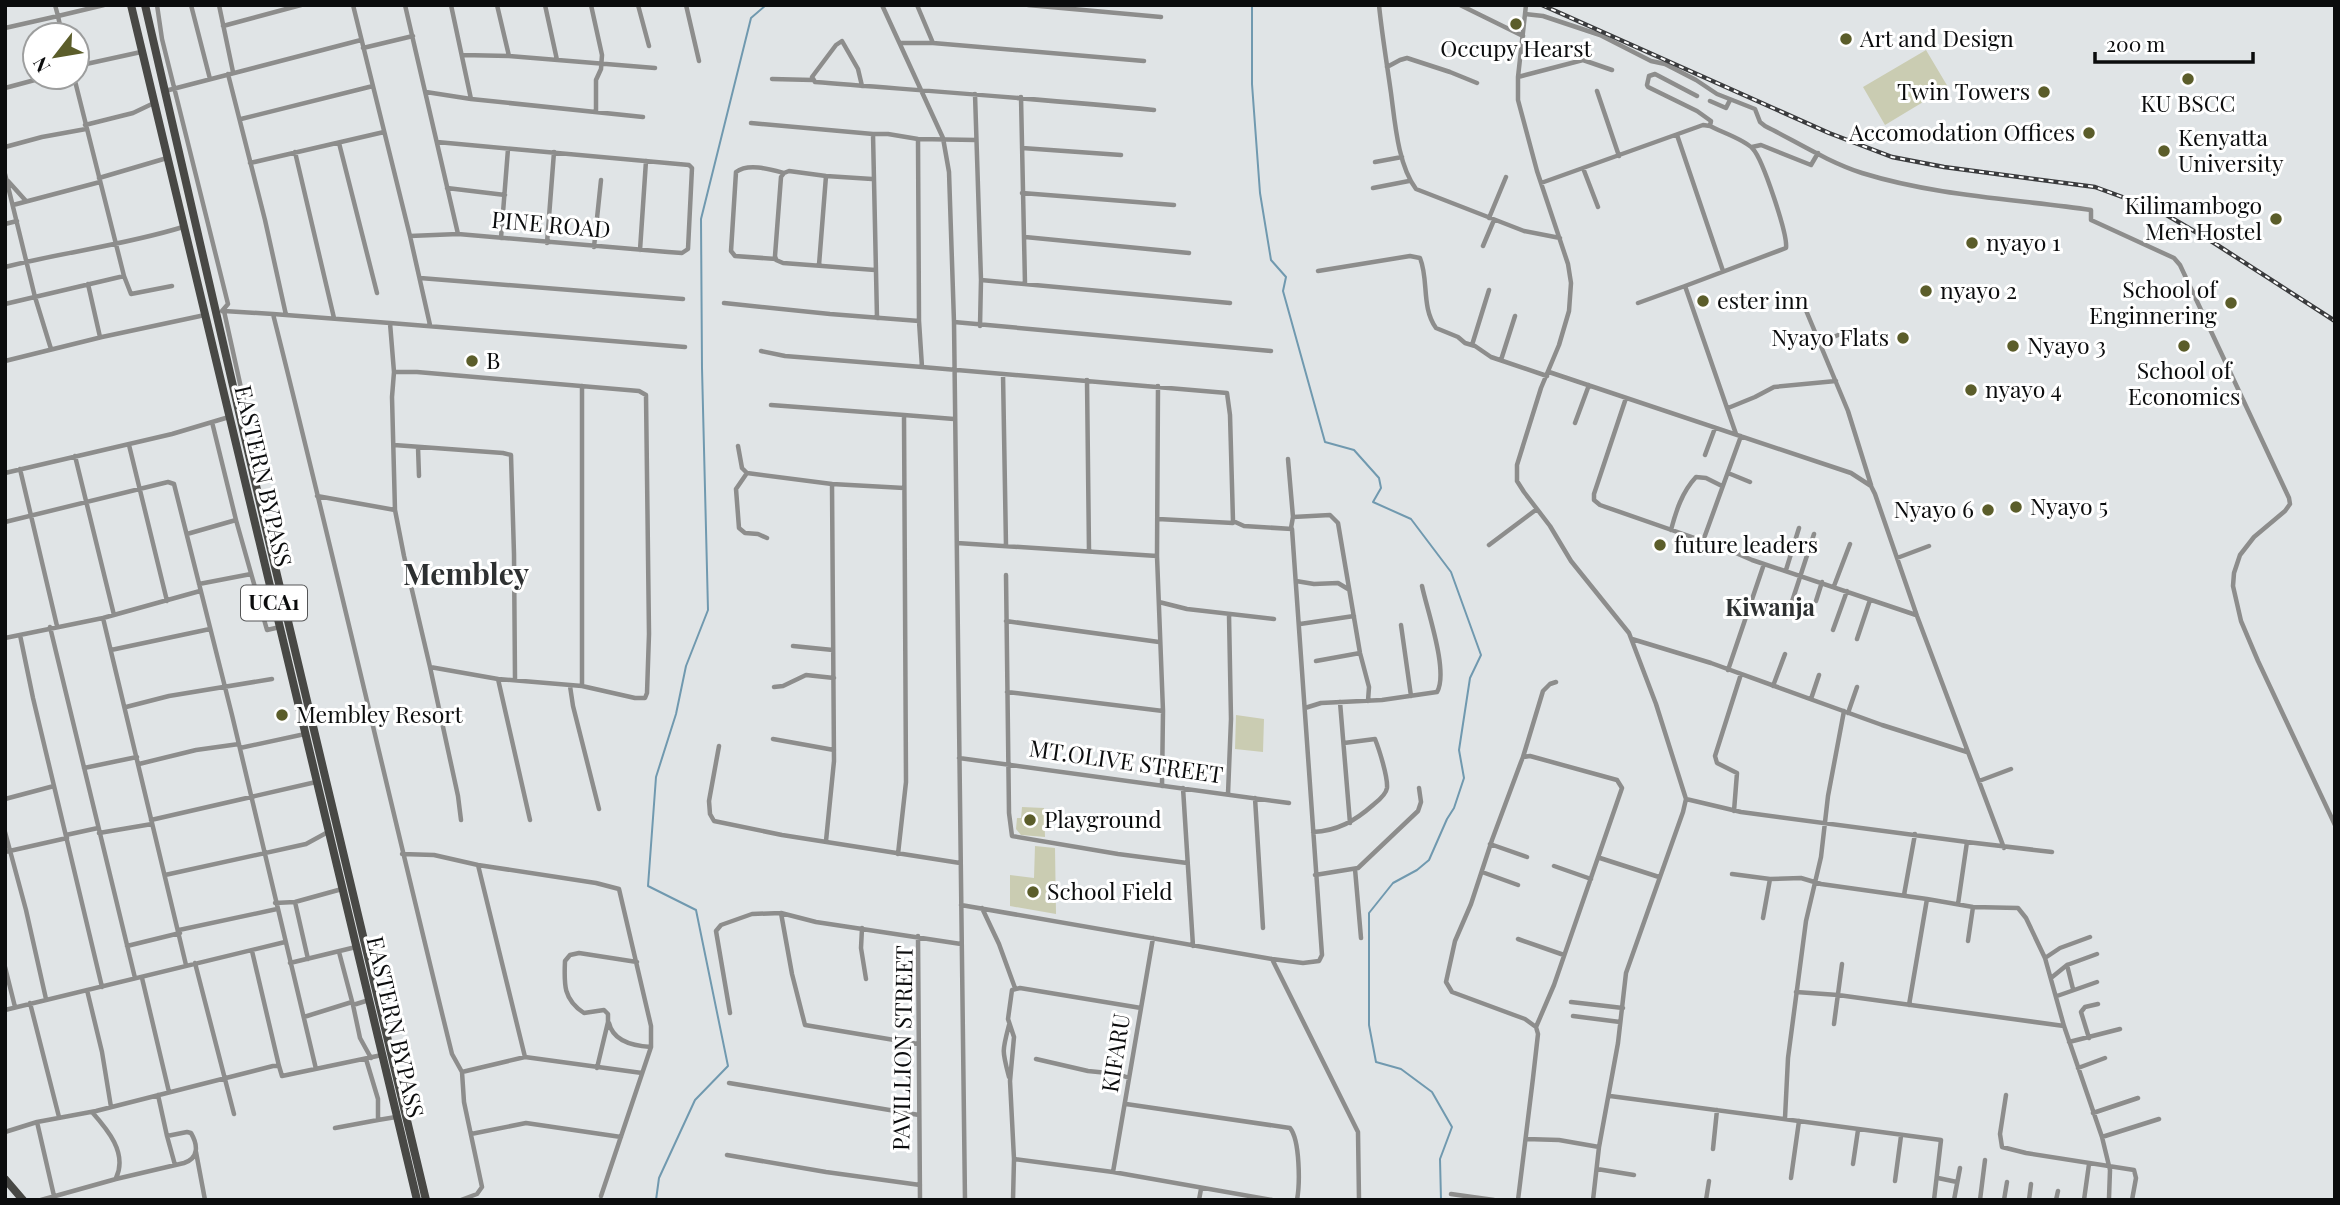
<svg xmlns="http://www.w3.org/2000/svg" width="2340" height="1205" font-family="'Playfair Display',serif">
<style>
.green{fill:#caccb2}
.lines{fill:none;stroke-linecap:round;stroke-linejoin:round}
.stream{stroke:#7099af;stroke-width:2}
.minor{stroke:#8d8d8c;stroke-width:4.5}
.primary{stroke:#484845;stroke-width:8}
.rail-casing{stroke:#3a3b3d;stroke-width:4.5}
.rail{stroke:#fff;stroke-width:2;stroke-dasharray:5;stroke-linecap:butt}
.poi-dot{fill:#5b5d2a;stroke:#fff;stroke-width:2.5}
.labels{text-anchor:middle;stroke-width:6;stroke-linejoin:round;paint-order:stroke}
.shield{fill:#fff;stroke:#545556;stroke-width:2}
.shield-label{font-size:21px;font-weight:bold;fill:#0b0c0d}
.poi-label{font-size:23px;fill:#0b0c0d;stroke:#fff;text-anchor:start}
.street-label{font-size:23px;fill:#0b0c0d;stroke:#fff}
.neighbourhood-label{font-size:24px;font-weight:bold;fill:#2d3031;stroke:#fff}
.district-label{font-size:30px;font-weight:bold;fill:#2d3031;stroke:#fff}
</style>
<rect width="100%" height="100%" fill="#e0e4e6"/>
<path class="green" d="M1926,50l22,37 -63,38 -22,-38z
M1236,715l28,4 -1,33 -28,-3z
M1022,807l22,1 1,29 -24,-2 -5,-6 1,-11h4z
M1035,846l20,2 1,66 -46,-8v-31l24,3z"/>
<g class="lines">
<path class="stream" d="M1252,5v79l8,109 11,67 15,17 -3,14 42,151 29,8 25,28 2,10 -8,14 38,17 40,53 30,83 -11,23 -11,72 5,28 -10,30 -7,11 -18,41 -12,10 -24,13 -24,30v112l7,37 25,7 31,23 20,35 -12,32 1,41
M656,1200l3,-22 36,-78 33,-34 -32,-156 -48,-24 8,-109 20,-63 10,-48 22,-56 -6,-242 -1,-149 50,-201 15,-13"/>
<path class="minor" d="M55,5l3,11 46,-11
M157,5l5,34 66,265 -6,7
M191,5l19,74
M219,5l14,67
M353,5l57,231 20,89
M405,5l53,229
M451,5l20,94
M497,5l12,51
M545,5l12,55
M591,5l11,50 -1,14 -5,11v31
M638,5l11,41
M686,5l13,56
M882,5l61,133 6,34 5,150 11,878
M917,5l16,38
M1028,5l133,12
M1379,5c3,30 8,59 12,88 4,30 7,72 25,96l108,42 36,7
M1460,5l63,31
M1526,5l-8,72v23l19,71 31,93 3,19 -2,28 -10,34 -18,43 -24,77v16l7,11 26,34 21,35 58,72 27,71 30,95 -3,13 -57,161 -8,70 -19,104 -6,53
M1525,14l18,2 57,19 51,26 14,3 31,16 21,14 38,15 5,13 5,4c32,16 63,36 97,47 74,23 153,26 229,37v10l83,38 6,7 109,233 1,6 -5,7 -31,26 -14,18 -6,18 -1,13 8,35 17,40 77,164
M223,26l78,-21
M5,28l53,-12 4,19
M901,43h32l211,18
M363,48l50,-12
M463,55l46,1 146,12
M77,66l64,-14
M1387,67l13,-7 7,-2 43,14 27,11
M228,74l37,146 21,95
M1518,77l65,-17 29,10
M772,79l41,1
M862,86l-4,-17 -16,-28 -6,4 -24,32 3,5c113,9 226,17 339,28
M5,88l41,-11
M165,91l196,-51
M1597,91l22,65
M426,92l45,7 172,18
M975,94l6,186 -1,46
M1697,96l-42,-22 -6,2 -2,9 1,2 49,24 14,10 -1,5
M1021,97l4,187
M1710,101l16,7 4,-8
M241,119l132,-33
M751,123l122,11 4,184
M85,125l48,-12 21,-10
M873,134h15l30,5 58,1
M1677,135l46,136
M918,139l1,182
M339,143l38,150
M5,147l37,-10 44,-8
M1752,147l9,-2 50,20 7,-12
M1022,148l99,7
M295,152l39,166
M1375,162l27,-5
M250,163l134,-31
M1583,168l15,39
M5,174l30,123 16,52
M99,178l68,-20
M872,179l-46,-3 -37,-5 -5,2 -3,4 -6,79 1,4 7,3 92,7
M8,181l18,20
M1541,183l162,-58 7,1c11,6 36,14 43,23 10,11 35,86 33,99l-101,38 51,148
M447,188l58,7
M1373,188l36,-7
M1022,193l152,12
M13,205l87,-23
M1489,218l17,-41
M5,224l12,-3
M410,236l48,-2 210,18 14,1 6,-4 4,-81 -3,-3 -252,-23
M1025,237l164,16
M501,238l7,-89
M547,243l7,-91
M1483,246l11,-26
M594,247l7,-67
M640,250l6,-89
M776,259l-41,-3 -4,-5 5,-79c12,-9 33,-3 48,1
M819,265l7,-89
M5,267c59,-15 120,-22 178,-40
M1318,271l92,-15 10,2c9,22 1,49 16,70l22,9 7,6 10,3 16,11 56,19
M124,276l7,18 41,-8
M420,278l263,21
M981,280l249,23
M88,284l12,53
M724,303l106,11 89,7 3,46 305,26 3,22 3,106 11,5 48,3 29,412 1,14 -3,6 -16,2 -31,-4 -311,-54
M1638,303l47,-17
M5,304l119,-28 -50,-199
M1805,308l43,103 23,74
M273,314l117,9 4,49 -2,25 3,113
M954,322l317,29
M390,323l295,24
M1821,342l32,-13
M1472,345l17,-55
M761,351l24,5 137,11
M1501,360l14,-44
M5,361l97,-24 103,-22
M394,372h23l222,19 7,4 3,239 -2,59 -2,5h-10l-53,-12
M1549,372l302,101 20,13 4,8 42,122 87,232
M1003,374l3,172
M1087,380l2,171
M1158,386l-1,170 6,155 -1,75
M1626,398l-32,96v6l6,5 129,45 23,10 164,55
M771,405l133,10
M1728,408l27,-11 19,-10 62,-6
M240,414l6,-3 -1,-5 -21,-95 49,3c62,246 118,493 179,740l10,18 2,30 18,85 -5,7 -16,6
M1575,423l14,-38
M129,445l38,156
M394,445l109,8 8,2 3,99 1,125
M738,446l4,22 5,5 85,11
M418,447l1,29
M1705,455l10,-27
M75,456l39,159
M1288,459l5,58
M20,469l37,157
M5,473l167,-39 57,-17
M747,473l-11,16 3,39 6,5 13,1 9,4
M1728,473l22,9
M317,496l78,14 9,46 26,111 68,12 32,141
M1158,519l75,4
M236,520l31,110 13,-3
M5,522l163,-40 6,2 58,231 84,354
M1291,528l2,-11 37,-2 8,8 22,130 9,34 -1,14
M1671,530c5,-19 11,-38 25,-53l10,1 16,8
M187,534l49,-14 -24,-98
M1703,541l38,-105
M957,543l200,13
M1489,545l48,-36
M1897,558l32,-12
M1786,570l13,-42
M1006,575l3,238 3,23 106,18 69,9
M1296,581l18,3 24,-1 10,6
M199,584l52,-10
M1834,586l16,-42
M1816,601l6,-19
M1159,602l28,7 87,10
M1787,617l27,-83
M103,618l83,347
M1006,621l153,21
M1300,624l54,-8
M1401,625l10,71
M50,627l85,351
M1833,630l14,-39
M20,635l13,63 69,289
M5,638l98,-20 97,-27
M1632,639l79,24 171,62 85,27
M1857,639l13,-39
M793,646l40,4
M111,650l99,-21
M1316,661l44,-8
M430,667l28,129 3,24
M1728,670l36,-106
M498,679l84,7v-300
M570,686l3,20 26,103
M1773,686l12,-32
M774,687l9,-1 23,-11 28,3
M1007,692l156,19
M1811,699l8,-24
M1340,702l10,121
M126,707l43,-11 103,-17
M1305,708l16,-5 61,-3 55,-8c12,-20 -10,-82 -15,-106
M1848,713l9,-26
M773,739l61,11
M719,746l-10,55 1,13 4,7 68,14 178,28
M240,748l65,-14
M1523,757l20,-66 7,-7 6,-2
M959,758l330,45
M139,764l57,-14 43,-6
M84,768l53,-11
M1979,781l32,-12
M1183,788l10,158
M1228,794l3,-75 -2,-104
M1255,798l8,130
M5,799l49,-13
M1686,799l55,13 226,30
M1734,811l3,-38 -20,-10 -2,-7 26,-82
M151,820l165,-38
M5,832l21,78 20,89
M1313,832c24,-1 42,-11 60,-27 5,-4 13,-10 14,-17 1,-11 -8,-39 -12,-49l-31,4
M99,833l53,-9
M66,835l32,-7
M826,841l8,-80 -2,-277 72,4
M1490,844l37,13
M5,852l62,-14
M402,854l32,1 44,10 118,18 23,6 32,137v21
M898,854l8,-72 -2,-367 50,4
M1600,858l59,19
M478,865l47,192
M1554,866l37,13
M1355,869l6,69
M1482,872l36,13
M1732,874l38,5 31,-1 20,6 106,15 -18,106
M165,875l141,-31 22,-12
M1315,875l43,-7 60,-57 3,-9 -2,-14
M1904,895l11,-61
M1927,899l46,8 45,1 8,10 19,40 19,68 38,111 8,33 -1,28
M295,902l13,57
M275,903l20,-1 47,-13
M1958,904l9,-62 85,10
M982,908l17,36 16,44
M781,913l11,61 13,51 113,19
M1763,918l7,-39
M862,928l-1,20 5,31
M179,930l98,-21
M918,936l2,264
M1518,939l46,16
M1968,941l5,-34
M127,946l53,-13
M252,951l27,115
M339,952l14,53 7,33 11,20
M2045,958l15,-10 30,-11
M1272,959l86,173 1,68
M195,963l39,151
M290,963l66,-16
M5,967l10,40
M142,978l27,114
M2051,978l16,-13
M2073,989l-6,-24 30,-11
M87,990l15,62 9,55
M1796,992l42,3 226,31
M2057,996l40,-14
M1571,1002l52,6
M30,1003l29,114
M353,1005l16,-5
M5,1010l280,-68
M730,1013l-14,-82 5,-6 31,-11 29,-1 35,9 145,22
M1573,1016l47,6
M304,1017l48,-15
M1834,1024l8,-60
M1009,1025c-7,27 -7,25 0,52
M2089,1038l-8,-26 4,-5 13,-3
M2069,1042l51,-13
M1036,1059l52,12 30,3 11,4
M597,1068l11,-46v-8l-4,-4 -20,3c-21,-14 -20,-29 -19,-52l5,-6 9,-2 58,9
M2078,1068l27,-10
M462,1072l63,-15 117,16
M729,1083l190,32
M2006,1095l-6,39 2,13 24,6 108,17 2,8 -4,22
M1610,1096l331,44 -7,60
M1126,1104l164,24c10,12 10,56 7,72
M92,1112c15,17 36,41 24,66
M2093,1113l45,-15
M1785,1118l3,-60 18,-137 15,-64 7,-61 16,-85
M378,1120l18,-3
M37,1122l17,74
M335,1128l43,-8v-21l-12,-40
M5,1132l32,-10 59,-11 177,-45h6l3,10 100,-21
M471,1134l55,-11 95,14
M167,1136l8,29
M2102,1137l57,-18
M1526,1139l33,1 40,7
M1713,1149l4,-39
M196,1152l9,48
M727,1155l99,17 94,13
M1014,1159l99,13 159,28
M1853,1164l5,-34
M1597,1169l37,6
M1113,1172l40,-234
M1791,1178l8,-57
M1938,1178l19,4
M1895,1181l6,-45
M1451,1194l43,6
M601,1196l50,-149c-17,-1 -38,-6 -42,-24
M41,1200l75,-21 68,-16c15,-5 14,-18 7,-30l-4,-1 -20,4 -9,-41
M1013,1200l1,-41 -4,-78 4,-44 -6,-18 4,-29 8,-2 121,20
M1199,1200l2,-11
M1518,1200l15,-122 5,-44 -2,-7 18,-42 68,-197 -5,-8 -87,-24 -7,1 -2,5 -29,78 -21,64 -16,37 -9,41 6,10 73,27 11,8
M1706,1200l3,-19
M1954,1200l6,-32
M1980,1200l5,-40
M2004,1200l3,-18
M2029,1200l2,-16
M2056,1200l2,-9
M2084,1200l5,-36"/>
<path class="primary" d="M131,5l286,1195
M145,5l122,528 159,667
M5,1179l18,21"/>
<defs>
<path id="rail" d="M1542,5l287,128 63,24 52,10 151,20 63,23 53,31 124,80"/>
</defs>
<use href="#rail" class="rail-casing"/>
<use href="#rail" class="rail"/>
</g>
<g class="poi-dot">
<circle cx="1516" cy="24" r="7"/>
<circle cx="1846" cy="39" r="7"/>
<circle cx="2188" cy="79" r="7"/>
<circle cx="2044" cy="92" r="7"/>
<circle cx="2089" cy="133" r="7"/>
<circle cx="2164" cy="151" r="7"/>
<circle cx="2276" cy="219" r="7"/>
<circle cx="1972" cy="243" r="7"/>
<circle cx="1926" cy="291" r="7"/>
<circle cx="1703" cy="301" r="7"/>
<circle cx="2231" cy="303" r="7"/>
<circle cx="1903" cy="338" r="7"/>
<circle cx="2013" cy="346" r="7"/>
<circle cx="2184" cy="346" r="7"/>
<circle cx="472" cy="361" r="7"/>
<circle cx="1971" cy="390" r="7"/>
<circle cx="2016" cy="507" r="7"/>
<circle cx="1988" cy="510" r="7"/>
<circle cx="1660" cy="545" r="7"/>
<circle cx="282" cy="715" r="7"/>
<circle cx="1030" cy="820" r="7"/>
<circle cx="1033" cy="892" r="7"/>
</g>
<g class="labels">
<rect class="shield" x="241" y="585.5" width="66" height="35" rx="5"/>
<g class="shield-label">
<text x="274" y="610">UCA1</text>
</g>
<g class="poi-label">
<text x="1860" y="47">Art and Design</text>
<text x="1516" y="57" text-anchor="middle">Occupy Hearst</text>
<text x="2030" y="100" text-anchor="end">Twin Towers</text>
<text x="2188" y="112" text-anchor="middle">KU BSCC</text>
<text x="2075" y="141" text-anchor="end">Accomodation Offices</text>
<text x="2178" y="146">Kenyatta<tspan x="2178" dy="26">University</tspan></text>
<text x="2262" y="214" text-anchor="end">Kilimambogo<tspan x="2262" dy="26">Men Hostel</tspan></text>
<text x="1986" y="251">nyayo 1</text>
<text x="2217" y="298" text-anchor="end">School of<tspan x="2217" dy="26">Enginnering</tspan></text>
<text x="1940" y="299">nyayo 2</text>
<text x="1717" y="309">ester inn</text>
<text x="1889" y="346" text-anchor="end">Nyayo Flats</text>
<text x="2027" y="354">Nyayo 3</text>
<text x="486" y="369">B</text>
<text x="2184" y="379" text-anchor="middle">School of<tspan x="2184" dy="26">Economics</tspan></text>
<text x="1985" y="398">nyayo 4</text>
<text x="2030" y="515">Nyayo 5</text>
<text x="1974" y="518" text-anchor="end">Nyayo 6</text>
<text x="1674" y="553">future leaders</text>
<text x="296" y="723">Membley Resort</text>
<text x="1044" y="828">Playground</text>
<text x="1047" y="900">School Field</text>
</g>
<g class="street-label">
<text transform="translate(551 225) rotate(5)" y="8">PINE ROAD</text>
<text transform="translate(263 476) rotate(77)" y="8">EASTERN BYPASS</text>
<text transform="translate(1126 762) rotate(8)" y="8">MT.OLIVE STREET</text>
<text transform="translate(395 1027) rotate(77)" y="8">EASTERN BYPASS</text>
<text transform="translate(903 1048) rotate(-89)" y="8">PAVILLION STREET</text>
<text transform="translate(1116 1053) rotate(-81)" y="8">KIFARU</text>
</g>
<g class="neighbourhood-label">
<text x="1770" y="616">Kiwanja</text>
</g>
<g class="district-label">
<text x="466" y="585">Membley</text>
</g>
</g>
<rect width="2340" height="1205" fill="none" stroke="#0b0c0d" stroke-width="14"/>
<g transform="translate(56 56) rotate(239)"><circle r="33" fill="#ffffff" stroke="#9d9e9e" stroke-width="2"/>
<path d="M0-5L12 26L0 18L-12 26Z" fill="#5b5d2a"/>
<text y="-10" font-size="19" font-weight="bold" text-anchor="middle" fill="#0b0c0d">N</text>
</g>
<path d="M2095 52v10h158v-10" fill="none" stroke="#0b0c0d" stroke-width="3.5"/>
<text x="2106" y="52" font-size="21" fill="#0b0c0d" stroke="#ffffff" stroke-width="5" paint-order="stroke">200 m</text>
</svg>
